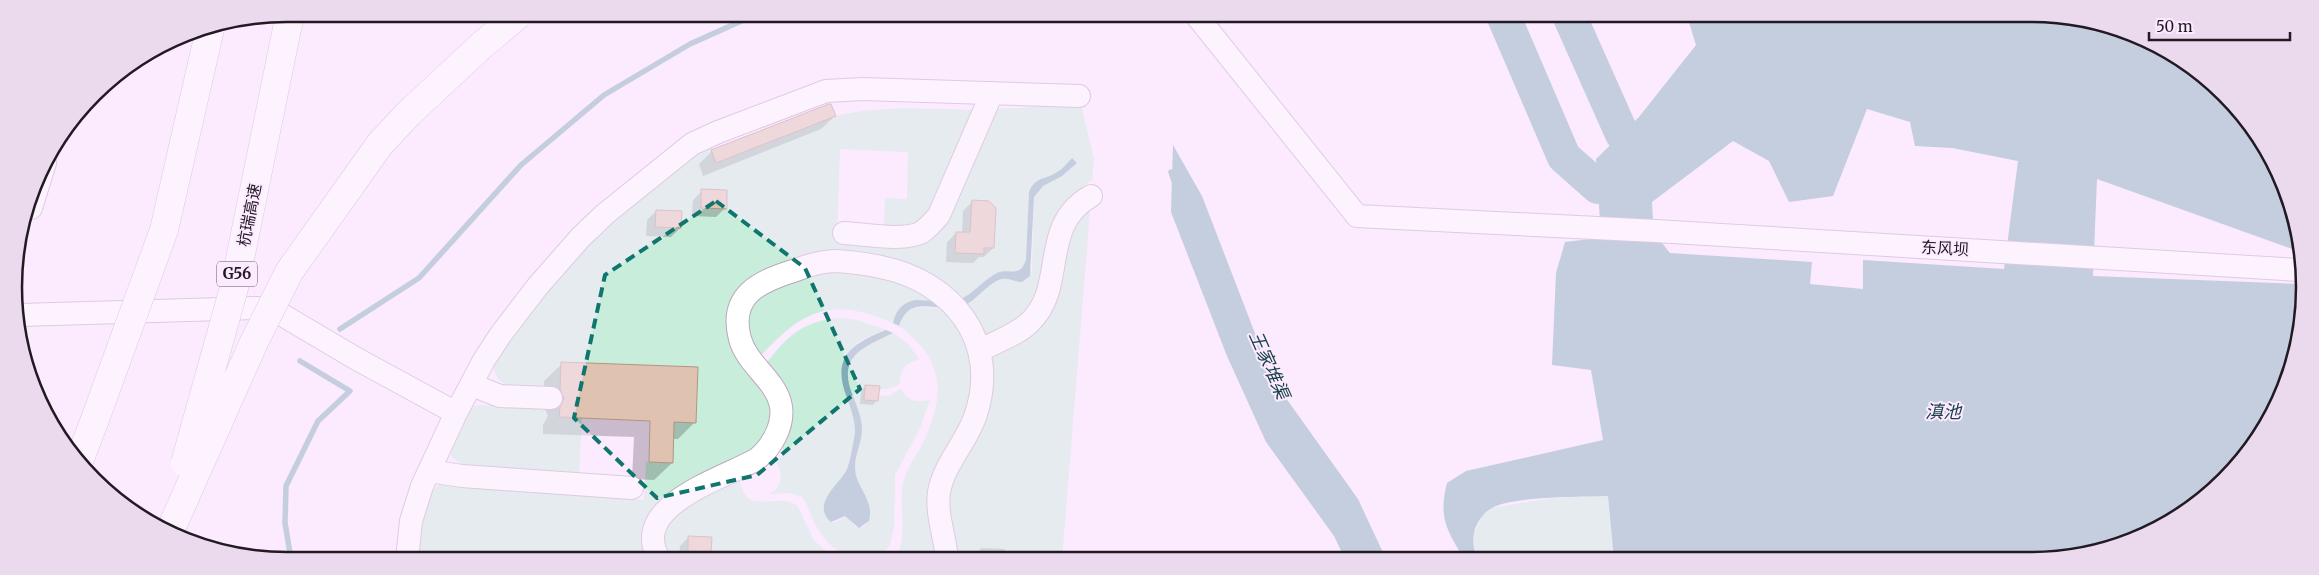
<svg xmlns="http://www.w3.org/2000/svg" width="2319" height="575" font-family="Merriweather,'Noto Sans SC',serif">
<style>
.green{fill:#c9eddb}
.water{fill:#80adb8;fill-rule:evenodd}
.shadow{fill:#0003}
.lines{fill:none;stroke-linecap:round;stroke-linejoin:round}
.stream{stroke:#80adb8;stroke-width:5.5}
.river{stroke:#80adb8;stroke-width:34}
.building{fill:#dfc3b0;stroke:#b09584}
.minor-casing{stroke:#bba6be;stroke-width:24}
.highway-casing{stroke:#bba6be;stroke-width:29}
.minor{stroke:#fff;stroke-width:22}
.highway{stroke:#fff;stroke-width:28}
.highway-bridge-casing{stroke:#bba6be;stroke-width:29;stroke-linecap:butt}
.highway-bridge{stroke:#fff;stroke-width:28}
.marked{fill:none;stroke:#0f766e;stroke-width:4;stroke-dasharray:10 6;stroke-linejoin:round}
.labels{text-anchor:middle;stroke-width:4;stroke-linejoin:round;paint-order:stroke}
.shield{fill:#fceaff;stroke:#635865;stroke-width:1}
.shield-label{font-size:15px;font-weight:bold;fill:#221a23}
.street-label{font-size:16px;fill:#221a23;stroke:#fceaff}
.water-label{font-size:18px;font-style:italic;fill:#19424b;stroke:#fceaff}
.rim{fill:none;stroke:#221a23;stroke-width:2.5}
</style>
<rect width="100%" height="100%" fill="#fceaff"/>
<path class="green" d="M1081,105l13,54 -2,21c-56,36 -28,89 -60,132 -6,7 -14,11 -21,16 -8,4 -17,9 -25,10l-6,-4 -18,-27c14,-6 28,-26 40,-28 7,-1 13,3 20,3l5,-2 5,-10 2,-73 9,-11 19,-10 15,-13 -5,-5c-5,5 -9,11 -15,14 -11,8 -22,4 -28,20l-3,67c-6,21 -18,7 -31,15 -14,8 -20,19 -38,27 -29,-33 -95,-49 -137,-43 -11,1 -22,6 -33,9 -27,9 -49,19 -53,51 -6,51 65,66 32,123 -26,45 -141,35 -112,118h-237c0,-22 1,-68 26,-75l201,16 2,-38 27,1 1,-41h22l2,-55 -137,-5 -1,28c-24,-2 -67,6 -67,-28l24,-36 75,-88 92,-76 26,-16 7,17 119,-47c46,-11 93,-7 140,-6l1,3c-11,24 -37,100 -56,112 -9,6 -20,5 -30,5l-7,-6 1,-26 22,1 1,-47 -68,-3 -3,88 3,2c38,3 77,16 103,-20l48,-106 4,-4z
M1082,211h8l-28,348h-110l-8,-64 42,-137 24,-17 49,-76z
M862,268l80,33 -27,-1 -20,16 -2,7c-63,-28 -92,-12 -135,36l-15,-32 10,-31 67,-27z
M915,307l34,1 22,35 3,55 -31,70v91h-49c16,-22 4,-50 9,-75 3,-16 13,-27 20,-41 23,-48 22,-84 -24,-117l5,-14z
M841,318l16,2 29,10c-16,5 -32,11 -40,27 -11,25 6,43 9,67 1,13 -4,28 -7,41 -5,18 -26,32 -21,52l7,6 12,-7 10,11h6l4,-2c7,-31 -4,-25 -10,-50 -4,-16 6,-33 6,-49 -1,-12 -7,-23 -11,-33 -14,-37 16,-48 42,-60l15,11 11,15c-14,4 -19,11 -19,25 -14,7 -20,7 -35,1l-1,15 14,1 1,-5 12,-1 10,-7c5,13 17,16 29,11l-9,27 -26,49 -1,51 -4,19 -10,11 -5,3h-25l-22,-16 -13,-19 -10,-23 -4,-5 -13,-3 -20,1c15,-5 16,-20 8,-32l6,-7 1,-6 -19,-83c22,-29 39,-46 77,-48z
M479,405l81,3v9l22,1 -3,55 -3,2 -113,-9 -11,-9 -2,-7 20,-42z
M739,475c5,45 34,16 58,30l17,35 20,19h-169l-6,-26 9,-17z
M1608,496l6,63 -138,-1 -3,-23 10,-20 9,-7 60,-10z"/>
<path class="water" d="M1687,16h381l101,35 80,70 47,96 2,34 -201,-72 -4,97 207,8 3,40 -26,85 -52,72 -73,52 -85,26h-453l-6,-63c-25,1 -96,0 -116,12 -8,4 -14,13 -17,21 -3,9 -2,22 3,30h-14c-17,-29 -26,-41 -17,-76l19,-12 137,-31 -12,-70 -39,-5 4,-92 9,-31 25,-3 10,-18 -4,-62 43,-42 57,-72zM1867,109l43,13 5,24 37,2 66,13 -14,108 -141,-9v29l-53,-5 2,-22 -142,-9c-16,-19 -17,-27 -18,-51l81,-61 36,20 20,41 44,-6z
M1173,145l29,51 71,184 85,119 28,60h-41l-11,-23 -68,-94 -39,-86 -56,-144z
M1072,158l5,5 -15,13 -19,10 -9,11 -4,79 -8,6c-7,0 -13,-4 -20,-3 -12,2 -26,22 -40,28l-5,-6c18,-8 24,-19 38,-27 13,-8 25,6 31,-15l3,-67c6,-16 17,-12 28,-20 6,-3 10,-9 15,-14z
M915,300l27,1 7,7c-24,-1 -41,-9 -50,18l-6,-3c3,-13 9,-20 22,-23z
M886,330l7,3c-29,14 -57,23 -40,63 4,11 9,22 9,33 0,15 -10,30 -6,46 4,16 18,27 13,46l-10,7 -14,-12 -14,6c-21,-18 10,-39 16,-53 3,-8 5,-20 7,-30 3,-14 -2,-27 -7,-41 -16,-41 4,-54 39,-68z"/>
<path class="shadow" d="M835,116l-14,13 -118,47 -4,-12 13,-13z
M702,191l23,17 -9,9 -24,-1 1,-16z
M972,202l21,46 -9,9h-5l-6,6 -27,-1 1,-20 9,-9h6l1,-22z
M656,211l24,17 -9,9 -25,-1 1,-16z
M562,364l133,58 -17,17h-6v24l-18,17 -22,-1 2,-42 -91,-3v-9l5,-9 -4,-9v-26z
M865,386l12,14 -4,5 -13,-1 1,-13z
M689,537l21,17 -5,5h-26l1,-13z
M981,548l24,1 -1,10h-32z"/>
<g class="lines">
<path class="stream" d="M1171,172l4,12
M340,329l79,-51 102,-113 83,-70 86,-51 67,-30
M291,559l-6,-36 1,-37 32,-65 32,-30 -50,-30"/>
<path class="river" d="M1503,15l61,142 34,30
M1569,15l53,119"/>
</g>
<path class="building" d="M829,104h2l5,12 -120,47 -5,-13z
M701,189l26,1v19l-26,-1z
M972,200l17,1 7,7 -2,40h-10v6l-29,-1 1,-21h14z
M656,210l26,1 -1,17 -26,-1z
M561,362l137,5 -2,56 -22,-1 -1,41 -24,-1 1,-41 -91,-4 1,-10 4,-9 -4,-9z
M865,385l15,1 -2,15 -14,-1z
M688,536l24,1 -1,17 -23,-1z"/>
<g class="lines">
<defs>
<path id="minor" d="M1196,15l161,201 299,15 643,39
M31,208l14,-45
M844,233c20,1 61,9 78,-1 7,-5 12,-11 17,-17l53,-122
M20,315l238,-7 26,8 71,42 101,55
M981,350c16,-9 38,-16 50,-29 36,-36 8,-96 60,-125
M472,385l28,11 51,2
M429,471l33,5 170,12
M407,559l4,-38 11,-35 34,-73 28,-53 17,-26 36,-47 43,-49 25,-24 87,-70 26,-12 108,-41 37,-2 216,7
M659,559c-31,-54 66,-81 98,-100 15,-12 29,-36 23,-57 -7,-24 -33,-38 -40,-63 -12,-45 21,-58 56,-69 13,-5 26,-9 40,-9 15,1 31,3 45,6 73,15 120,76 94,150 -9,26 -31,47 -36,75 -3,23 6,44 8,67"/>
<path id="highway" d="M79,461l15,-39"/>
</defs>
<use href="#minor" class="minor-casing"/>
<use href="#highway" class="highway-casing"/>
<use href="#minor" class="minor"/>
<use href="#highway" class="highway"/>
<defs>
<path id="highway-bridge" d="M94,422l70,-192 46,-201
M185,463l49,-175 56,-274
M170,531l84,-189 35,-70 91,-128 28,-30 73,-68 38,-32"/>
</defs>
<use href="#highway-bridge" class="highway-bridge-casing"/>
<use href="#highway-bridge" class="highway-bridge"/>
</g>
<path d="M0 0H2319V575H0ZM716,201l89,67 55,121 -103,86 -100,23 -83,-80 31,-143z" fill="#fceaff" fill-opacity=".55" fill-rule="evenodd"/>
<path class="marked" d="M716,201l89,67 55,121 -103,86 -100,23 -83,-80 31,-143z"/>
<g class="labels">
<rect class="shield" x="217" y="261.5" width="40" height="25" rx="4"/>
<g class="shield-label">
<text x="237" y="279">G56</text>
</g>
<g class="street-label">
<text transform="translate(249 215) rotate(-79)" y="6">杭瑞高速</text>
<text transform="translate(1945 248) rotate(3)" y="6">东风坝</text>
</g>
<g class="water-label">
<text transform="translate(1269 365) rotate(66)" y="6">王家堆渠</text>
<text x="1943" y="418">滇池</text>
</g>
</g>
<path d="M0 0H2319V575H0ZM287 22H2031A265 265 0 0 1 2296 287V287A265 265 0 0 1 2031 552H287A265 265 0 0 1 22 287V287A265 265 0 0 1 287 22Z" fill="#ebd9ed" fill-rule="evenodd"/>
<path class="rim" d="M287 22H2031A265 265 0 0 1 2296 287V287A265 265 0 0 1 2031 552H287A265 265 0 0 1 22 287V287A265 265 0 0 1 287 22Z"/>
<path d="M2149 32v8h141v-8" fill="none" stroke="#221a23" stroke-width="2.5"/>
<text x="2156" y="32" font-size="15" fill="#221a23" stroke="#fceaff" stroke-width="4" paint-order="stroke">50 m</text>
</svg>
